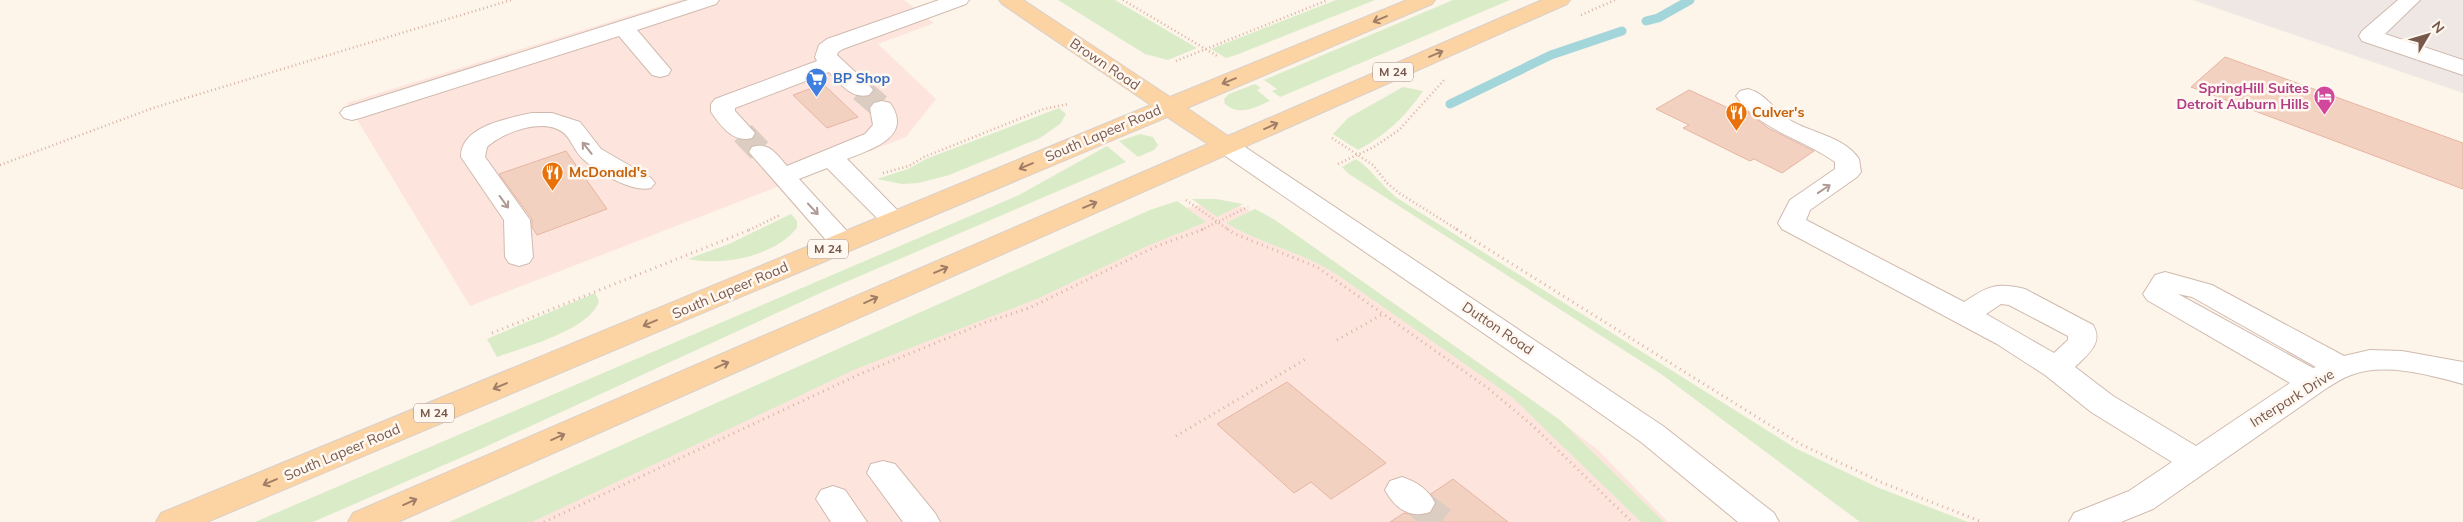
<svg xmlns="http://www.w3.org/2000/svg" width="2463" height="522" font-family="Mulish,sans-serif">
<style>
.commercial{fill:#fde5de}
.industrial{fill:#eee7e3}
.green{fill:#d9ecc7}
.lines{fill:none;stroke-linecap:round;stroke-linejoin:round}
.stream{stroke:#a3d6da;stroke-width:9}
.building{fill:#f3d1c1;stroke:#e6b5a1}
.minor-tunnel-far1{stroke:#dccdc2;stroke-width:24;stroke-dasharray:24 12;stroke-linecap:butt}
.minor-tunnel{stroke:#dccdc2;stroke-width:30;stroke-dasharray:30 15;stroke-linecap:butt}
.minor-casing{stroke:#d0baae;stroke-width:2}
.major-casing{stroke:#d9d0cd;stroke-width:2}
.path-far1{stroke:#d9b3a3;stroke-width:2.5;stroke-dasharray:1 3;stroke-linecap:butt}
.path{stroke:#d9b3a3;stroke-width:3;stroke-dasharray:1 4.5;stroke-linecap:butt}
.minor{fill:#fff;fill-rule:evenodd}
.major{fill:#fcd3a2;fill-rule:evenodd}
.oneway{stroke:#a07d66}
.oneway2{stroke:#af9b94}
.labels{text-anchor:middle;stroke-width:5;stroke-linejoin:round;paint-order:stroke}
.shield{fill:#fff8f1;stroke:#a1887e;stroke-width:1}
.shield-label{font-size:12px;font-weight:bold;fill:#79584c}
.street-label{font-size:14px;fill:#79584c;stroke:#fff8f1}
.shop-label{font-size:14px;font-weight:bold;fill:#366cbe;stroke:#fff8f1;text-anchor:start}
.hotel-label{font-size:14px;font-weight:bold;fill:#b23c85;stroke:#fff8f1;text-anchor:end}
.food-label{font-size:14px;font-weight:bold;fill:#c56008;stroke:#fff8f1;text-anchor:start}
</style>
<rect width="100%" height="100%" fill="#fdf4ea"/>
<path class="commercial" d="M680,0h224l30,23 -56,21 58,55 -30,38 -436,169 -123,-203z
M1215,202l23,3 41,19 253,176 66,50 70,72h-1200l689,-308z"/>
<path class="industrial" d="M2193,0h270v93z"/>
<path class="green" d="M1058,0h57l82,48 -29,12 -23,-6z
M1336,0h39l-139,55 -10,3 -15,-9z
M1453,0h57l-230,97 -8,-6 5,-2 -13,-9z
M1255,84l6,4 -4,2 13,11c-15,6 -30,16 -45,3l-1,-5 5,-5z
M1403,87l20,4c-18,26 -37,44 -65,59l-25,-16 15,-16z
M1059,108l7,6 -6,10 -20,14 -91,37 -30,8 -17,1 -25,-5 31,-10 18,-10z
M1140,134l13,3 5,8 -4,5 -16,7 -19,-16z
M1107,146l19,16 -299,128 -344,158 -170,74h-58l764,-327z
M1356,159c16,11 26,27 41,39l398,250 84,40 89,34h-108l-199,-148 -312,-200 -7,-7z
M1192,199h24l27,5 -26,13z
M1177,201l29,21 -61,25 -106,51 -183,71 -324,153h-83l701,-312z
M1255,209l20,11 285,200 104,102h-23l-129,-125 -176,-123c-34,-22 -75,-30 -110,-51z
M791,214l6,7v7c-24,29 -74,38 -109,31l41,-15z
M595,293l4,8c-9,29 -75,46 -102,56l-10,-18z"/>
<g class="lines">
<path class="stream" d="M1646,21l12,-3 32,-18
M1450,104l101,-49 71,-24"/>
</g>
<path class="building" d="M2225,57l238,86v46l-272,-102z
M823,84l35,33 -31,11 -34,-33z
M1689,90l48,22 5,-4 3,2 23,18 46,23 -32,22 -28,-14 -4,2 -67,-33 6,-3 -33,-16z
M566,151l41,58 -70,26 -5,-8v-8l-33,-45z
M1287,382l99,81 -55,36 -20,-17 -17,11 -77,-69z
M1453,479l55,43h-118l14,-9 12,3 14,-2 7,-10 -6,-10z"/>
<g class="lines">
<path class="minor-tunnel-far1" d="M861,90l21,18
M743,133l18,19"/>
<path class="minor-tunnel" d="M1418,503l24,19"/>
<defs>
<path id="minor" d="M688,0h31l-3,4 -79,26 34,40 -3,5 -8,2 -8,-2 -33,-39 -259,82 -8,2 -8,-2 -4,-5 4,-5z
M939,0h30l-3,4 -123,45 -5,3 -1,3 32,30 4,5 -4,5c-18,4 -28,-11 -40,-23l-94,36v3l20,22 -3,5c-19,5 -31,-12 -41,-26v-8l4,-5 102,-38 -2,-4 4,-12 8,-6z
M2398,0h22l-35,34 78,26v15l-101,-34 -3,-5 3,-5z
M1748,89c17,4 26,21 40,30 22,14 56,17 71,40l2,13 -4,5 -47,33 -4,10 158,82c24,-16 32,-20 61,-13l68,36c11,18 -6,30 -18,42l38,29 83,50 94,-63 -143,-83 -4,-6 12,-19 10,-3 47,13 132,71 26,-6 32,1 61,11v22c-33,-9 -78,-22 -112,-9 -9,3 -18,9 -27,15l-171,119 -32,13h-52l5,-9 55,-22 43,-29 -81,-50 -46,-37 -48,-31 -215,-115 -4,-6 12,-23 45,-31v-7c-33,-24 -75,-31 -99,-66l4,-5zM2178,294l14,3 124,70 -3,1zM2001,304l8,1 59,31v4l-14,13 -68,-39z
M882,101l8,2c24,34 -19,46 -43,56l60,61 -4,6 -9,2 -9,-2 -58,-58 -28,11 58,63 -4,6 -10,2 -10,-2 -84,-96 3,-5c18,-5 24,7 35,19l78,-32 8,-9 -3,-17 4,-5z
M532,113h20l28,9 21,27 50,29 4,5 -4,5c-18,5 -54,-16 -68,-29 -8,-7 -11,-18 -18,-25 -20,-18 -61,-2 -78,13l-2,10 45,63 3,37 -4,6 -10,3 -10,-3 -4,-6 -1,-37 -43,-63c-1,-31 48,-39 71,-44z
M1227,139l9,2 427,285 111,87 5,9h-41l-97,-80 -54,-38 -369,-253 -3,-5 3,-5z
M883,461l12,3 40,49 5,9h-37l-36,-49 4,-9z
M1402,477c15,5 26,12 33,26l-5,9c-21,7 -35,-4 -45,-22l5,-9z
M833,486l12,4 22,32h-36l-15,-23 5,-9z"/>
<path id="major" d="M999,0h24l147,97 237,-97h28l-3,4 -245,104 41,28 314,-136h28l-3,4 -1169,518h-50l5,-9 855,-369 -41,-27 -960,405h-51l5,-9 990,-408 -149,-101z"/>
</defs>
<use href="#minor" class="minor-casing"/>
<use href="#major" class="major-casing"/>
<path class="path-far1" d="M1123,0l96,57
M1581,15l34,-15
M1176,61l152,-61
M1332,138l41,27 14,18 12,10 59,37
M1338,164l36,-17 25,-17 46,-51
M0,165l153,-57 358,-108
M883,173l26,-7 15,-9 120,-48 24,-5
M1186,200l43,30
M749,230l31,-15
M1201,230l47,-23"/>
<path class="path" d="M1227,229l8,5 82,33 172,122 44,37 99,96
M1456,229l344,215 83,39 99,39
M492,333l260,-104
M1337,340l46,-26
M1176,436l130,-77
M544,522l316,-148 124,-51 45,-15 128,-62 47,-17"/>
<use href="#minor" class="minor"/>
<use href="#major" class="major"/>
</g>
<defs><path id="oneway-shaft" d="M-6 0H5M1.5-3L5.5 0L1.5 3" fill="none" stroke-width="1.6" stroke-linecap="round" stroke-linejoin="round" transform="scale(1.25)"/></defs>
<g class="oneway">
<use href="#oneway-shaft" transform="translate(1380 19) rotate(157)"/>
<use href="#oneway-shaft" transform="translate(1436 54) rotate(-23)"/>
<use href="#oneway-shaft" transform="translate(1229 81) rotate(158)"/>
<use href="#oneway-shaft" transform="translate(1271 126) rotate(-24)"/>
<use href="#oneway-shaft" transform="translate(1026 166) rotate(157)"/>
<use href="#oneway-shaft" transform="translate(1090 205) rotate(-23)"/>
<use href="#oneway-shaft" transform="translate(941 270) rotate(-23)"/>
<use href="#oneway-shaft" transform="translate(871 300) rotate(-24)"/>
<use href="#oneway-shaft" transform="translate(650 323) rotate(157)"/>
<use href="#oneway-shaft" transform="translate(722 365) rotate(-24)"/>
<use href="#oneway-shaft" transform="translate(500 386) rotate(157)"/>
<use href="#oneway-shaft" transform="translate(558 437) rotate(-24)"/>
<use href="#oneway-shaft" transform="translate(270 482) rotate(157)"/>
<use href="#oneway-shaft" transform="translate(410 502) rotate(-24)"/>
</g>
<g class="oneway2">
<use href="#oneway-shaft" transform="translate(587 148) rotate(-129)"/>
<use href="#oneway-shaft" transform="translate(1824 189) rotate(-34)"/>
<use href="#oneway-shaft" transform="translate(504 202) rotate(54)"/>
<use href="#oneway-shaft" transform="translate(813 209) rotate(47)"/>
</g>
<defs>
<symbol id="supermarket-pin" viewBox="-11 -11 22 30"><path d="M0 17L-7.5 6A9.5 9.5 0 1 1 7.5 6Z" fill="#3f7fe0" stroke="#fff8f1"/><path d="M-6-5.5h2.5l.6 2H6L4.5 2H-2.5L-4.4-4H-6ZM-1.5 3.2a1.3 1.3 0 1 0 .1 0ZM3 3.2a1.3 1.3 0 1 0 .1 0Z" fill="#fff"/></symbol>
<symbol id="hotel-pin" viewBox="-11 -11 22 30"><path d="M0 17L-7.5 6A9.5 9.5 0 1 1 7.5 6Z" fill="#d1479c" stroke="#fff8f1"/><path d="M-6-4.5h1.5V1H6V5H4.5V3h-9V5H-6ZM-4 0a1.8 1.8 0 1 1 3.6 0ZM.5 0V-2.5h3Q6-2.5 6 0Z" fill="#fff"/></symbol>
<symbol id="restaurant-pin" viewBox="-11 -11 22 30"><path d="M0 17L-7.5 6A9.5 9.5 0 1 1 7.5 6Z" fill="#e8710a" stroke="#fff8f1"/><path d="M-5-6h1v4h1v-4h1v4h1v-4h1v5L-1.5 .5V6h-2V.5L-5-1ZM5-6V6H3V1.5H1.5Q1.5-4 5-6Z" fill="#fff"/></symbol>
</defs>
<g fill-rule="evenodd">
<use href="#supermarket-pin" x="804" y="66" width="25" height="34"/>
<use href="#hotel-pin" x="2312" y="84" width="25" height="34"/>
<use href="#restaurant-pin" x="1724" y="100" width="25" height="34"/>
<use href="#restaurant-pin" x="540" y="160" width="25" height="34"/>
</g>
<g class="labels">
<g class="shield">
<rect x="1373" y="62.5" width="40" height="19" rx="4"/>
<rect x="808" y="239.5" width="40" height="19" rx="4"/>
<rect x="414" y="403.5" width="40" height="19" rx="4"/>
</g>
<g class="shield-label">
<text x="1393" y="76">M 24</text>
<text x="828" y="253">M 24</text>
<text x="434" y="417">M 24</text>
</g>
<g class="street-label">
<text transform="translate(1105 64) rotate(34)" y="5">Brown Road</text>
<text transform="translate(1103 133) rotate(-23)" y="5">South Lapeer Road</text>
<text transform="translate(730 290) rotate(-23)" y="5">South Lapeer Road</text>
<text transform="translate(1498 328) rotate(34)" y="5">Dutton Road</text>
<text transform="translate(2292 398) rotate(-32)" y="5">Interpark Drive</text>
<text transform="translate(342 452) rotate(-23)" y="5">South Lapeer Road</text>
</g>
<g class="shop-label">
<text x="833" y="83">BP Shop</text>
</g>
<g class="hotel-label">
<text x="2309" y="93">SpringHill Suites<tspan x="2309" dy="16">Detroit Auburn Hills</tspan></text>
</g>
<g class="food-label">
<text x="1752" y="117">Culver's</text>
<text x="569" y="177">McDonald's</text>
</g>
</g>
<g transform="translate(2428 35) rotate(52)" stroke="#fff8f1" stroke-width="4" paint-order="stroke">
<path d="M0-4L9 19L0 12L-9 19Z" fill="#79584c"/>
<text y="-8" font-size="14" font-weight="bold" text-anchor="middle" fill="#79584c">N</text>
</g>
</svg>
